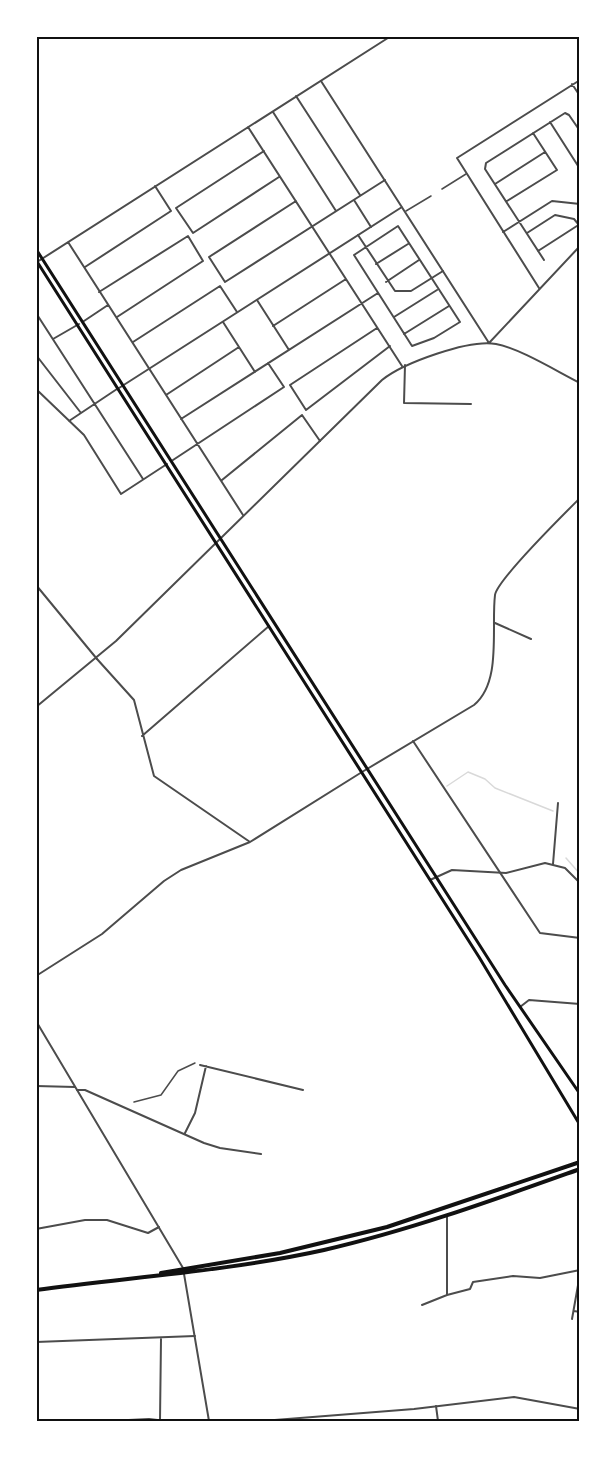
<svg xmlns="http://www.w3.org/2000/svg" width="616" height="1457" font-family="Commissioner,sans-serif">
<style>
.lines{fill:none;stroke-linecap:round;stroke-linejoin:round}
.stream{stroke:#d9d9d9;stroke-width:1.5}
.pedestrian{stroke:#4c4c4c;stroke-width:1.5}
.minor{stroke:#4c4c4c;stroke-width:2}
.tertiary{stroke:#4c4c4c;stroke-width:2}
.secondary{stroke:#111;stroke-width:3}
.trunk{stroke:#111;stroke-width:4}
.neatline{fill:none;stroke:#111;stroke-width:2}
</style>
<rect width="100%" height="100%" fill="#fff"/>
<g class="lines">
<path class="stream" d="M447,786l21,-14 17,7 10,9 58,23
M566,858l14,16"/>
<path class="pedestrian" d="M442,189l24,-15
M406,211l25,-15
M134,1102l27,-7 17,-24 17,-8"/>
<path class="minor" d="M572,84l8,12
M296,96l64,99
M273,112l63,99
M550,122l30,47
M248,127l154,239
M264,151l-88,57 17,25 86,-56
M495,184l50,-32
M354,200l17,27
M296,201l-87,56 16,25 160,-102
M507,201l50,-31 -24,-37
M398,226l62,96 -26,16 -22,8 -58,-91z
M503,232l49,-31 28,3
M527,233l28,-18 19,4 5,6
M358,235l37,56h16l32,-20
M68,242l175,273
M538,251l42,-27
M544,260l-59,-91 1,-6 79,-50 4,2 11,16
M37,262l354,-226
M376,264l32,-20
M85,267l86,-56 -16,-25
M386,282l33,-22
M539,288l-82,-130 123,-78
M99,292l89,-56 15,25 -86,56
M257,300l32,50
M36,313l107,166
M394,317l43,-27
M84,321l24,-16
M223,322l32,50
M273,326l73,-47
M377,328l-87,57 16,25 84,-64
M404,334l45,-28
M53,339l26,-15
M133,342l87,-56 17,26
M36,355l45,58
M405,365l-1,38 67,1
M36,389l48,46 37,59 46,-30
M166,395l73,-48
M181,419l197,-126
M69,421l48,-32
M173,460l111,-73 -16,-24
M222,480l80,-65 18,26
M495,623l36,16
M97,659l37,41 20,76 96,66
M142,736l127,-110
M413,741l127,192 40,5
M553,864l5,-61
M36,976l66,-42 62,-53 17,-11 69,-28 112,-70
M520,1007l9,-7 51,4
M200,1065l103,25
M36,1086l39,1
M77,1090h8l119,53 16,5 41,6
M185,1133l10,-20 11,-47
M36,1229l49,-9h22l41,13 11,-6
M447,1295l23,-6 3,-7 40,-6 27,2 40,-8
M422,1305l25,-10v-80
M574,1311l6,1
M572,1319l8,-45
M36,1342l159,-6
M436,1406l2,15
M160,1420l1,-81
M108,1421l41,-2 17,2"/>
<path class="tertiary" d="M321,81l168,262
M489,343l91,-97
M119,388l283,-181
M36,585l61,74
M36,707l80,-66 266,-261c21,-17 87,-41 114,-36 23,4 62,28 84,39
M362,772l112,-67c28,-23 17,-77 21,-110 2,-15 71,-83 85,-97
M430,880l22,-10 54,3 39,-10 20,5 15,15
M36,1021l147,247 26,153
M262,1421l152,-12 100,-12 66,12"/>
<path class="secondary" d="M36,249l469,736 75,109
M36,260l443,697 101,168"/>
<path class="trunk" d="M161,1273l119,-20 107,-26 193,-65
M36,1290c96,-13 193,-19 288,-40 87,-20 172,-51 256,-81"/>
</g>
<rect width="616" height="1457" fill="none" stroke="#ffffff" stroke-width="75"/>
<rect x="38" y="38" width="540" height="1382" class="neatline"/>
</svg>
